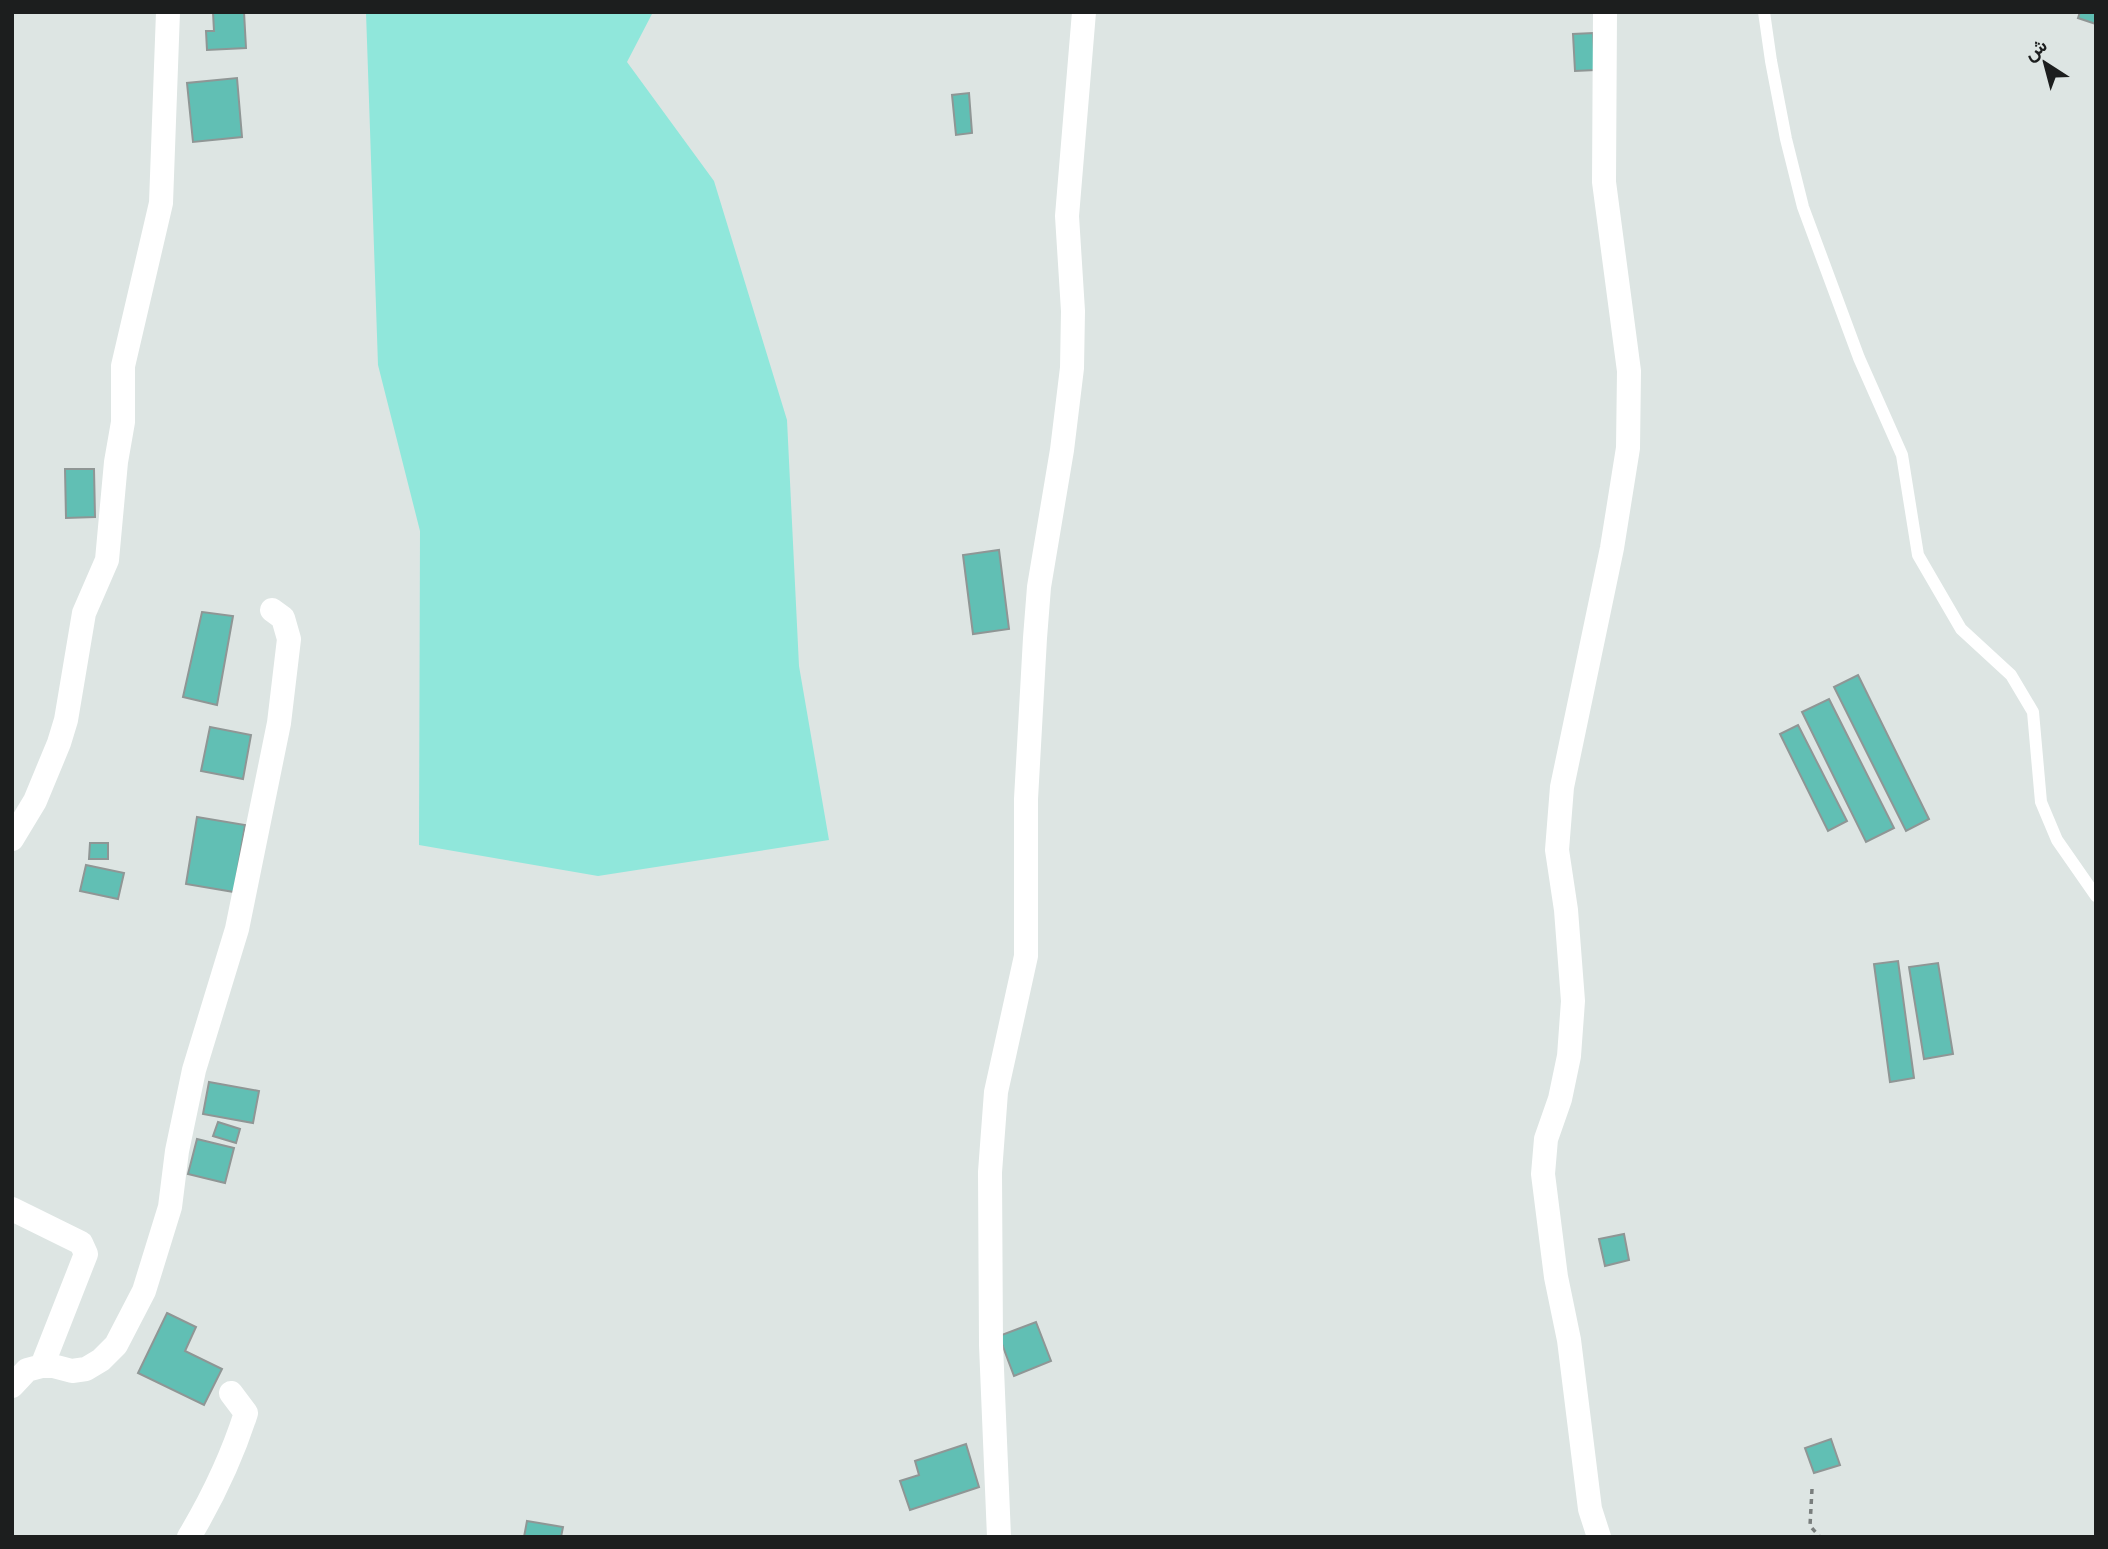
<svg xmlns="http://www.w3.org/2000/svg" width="2108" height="1549" font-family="Quicksand,Vazirmatn,sans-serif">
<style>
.green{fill:#90e7db}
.building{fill:#61bfb4;stroke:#8f9695;stroke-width:2}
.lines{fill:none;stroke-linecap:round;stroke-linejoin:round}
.path{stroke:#797e7d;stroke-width:3.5;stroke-dasharray:5 5;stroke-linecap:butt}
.service{stroke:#fff;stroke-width:12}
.minor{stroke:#fff;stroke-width:24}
</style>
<rect width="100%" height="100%" fill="#dde5e3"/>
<path class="green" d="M366,12h287l-26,50 87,119 73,239 12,246 30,174 -231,36 -179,-31 1,-314 -42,-166z"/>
<path class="building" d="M213,12h31l2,36 -39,2 -1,-19h8z
M2080,12h16v12l-18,-6z
M1593,33l2,37 -20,1 -2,-37z
M237,78l5,59 -49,5 -6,-59z
M969,93l3,40 -16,2 -4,-40z
M65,469h29l1,48 -29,1z
M999,550l10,79 -36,5 -10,-79z
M202,612l31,4 -16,89 -34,-8z
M1858,675l71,144 -23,12 -72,-144z
M1829,699l65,129 -28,14 -64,-130z
M1798,725l49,96 -19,10 -48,-97z
M210,727l41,8 -8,44 -42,-8z
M197,817l48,8 -11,67 -48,-8z
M90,843h18v16h-19z
M86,865l38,8 -6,26 -38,-8z
M1898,961l16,117 -24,4 -16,-118z
M1938,963l15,91 -29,5 -15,-92z
M209,1082l50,9 -6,32 -50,-9z
M218,1122l22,7 -4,14 -23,-7z
M197,1139l37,9 -9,35 -37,-9z
M1624,1234l5,26 -24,6 -6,-27z
M167,1313l29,14 -11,24 37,18 -18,36 -66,-32z
M1036,1322l15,39 -37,15 -15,-40z
M1831,1439l9,26 -26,8 -9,-25z
M966,1444l13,43 -69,23 -10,-29 19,-6 -4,-14z
M527,1521l36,6 -2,10h-37z"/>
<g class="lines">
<path class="path" d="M1812,1489l-2,37 10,11"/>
<path class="service" d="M1764,12l7,49 15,78 17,68 56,151 43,97 16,100 43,74 50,46 22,37 8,90 16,38 39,56"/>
<path class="minor" d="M12,839l23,-38 24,-58 7,-23 18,-107 23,-53 9,-98 7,-40v-56l38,-163 7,-191
M12,1209l69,34 5,11 -44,112
M12,1386l15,-16 15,-4h11l19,5 14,-2 15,-9 15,-15 28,-54 26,-84 7,-56 17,-81 43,-141 42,-206 10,-84 -6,-21 -11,-8
M189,1537c24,-40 43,-80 57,-124l-15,-20
M999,1537l-8,-192 -1,-173 6,-80 30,-136v-157l9,-161 4,-51 23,-137 10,-82 1,-57 -6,-95 17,-204
M1599,1537l-9,-28 -21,-169 -13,-63 -13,-103 3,-35 14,-40 9,-43 4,-55 -7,-91 -9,-60 5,-63 50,-239 16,-100 1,-77 -25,-189 1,-170"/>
</g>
<rect width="2108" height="1549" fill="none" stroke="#1c1e1e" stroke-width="28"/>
<g transform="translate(2045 63) rotate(324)" stroke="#dde5e3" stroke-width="5" paint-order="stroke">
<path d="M0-5L12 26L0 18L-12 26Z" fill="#1c1e1e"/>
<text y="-10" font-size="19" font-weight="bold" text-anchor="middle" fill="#1c1e1e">ش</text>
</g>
</svg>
